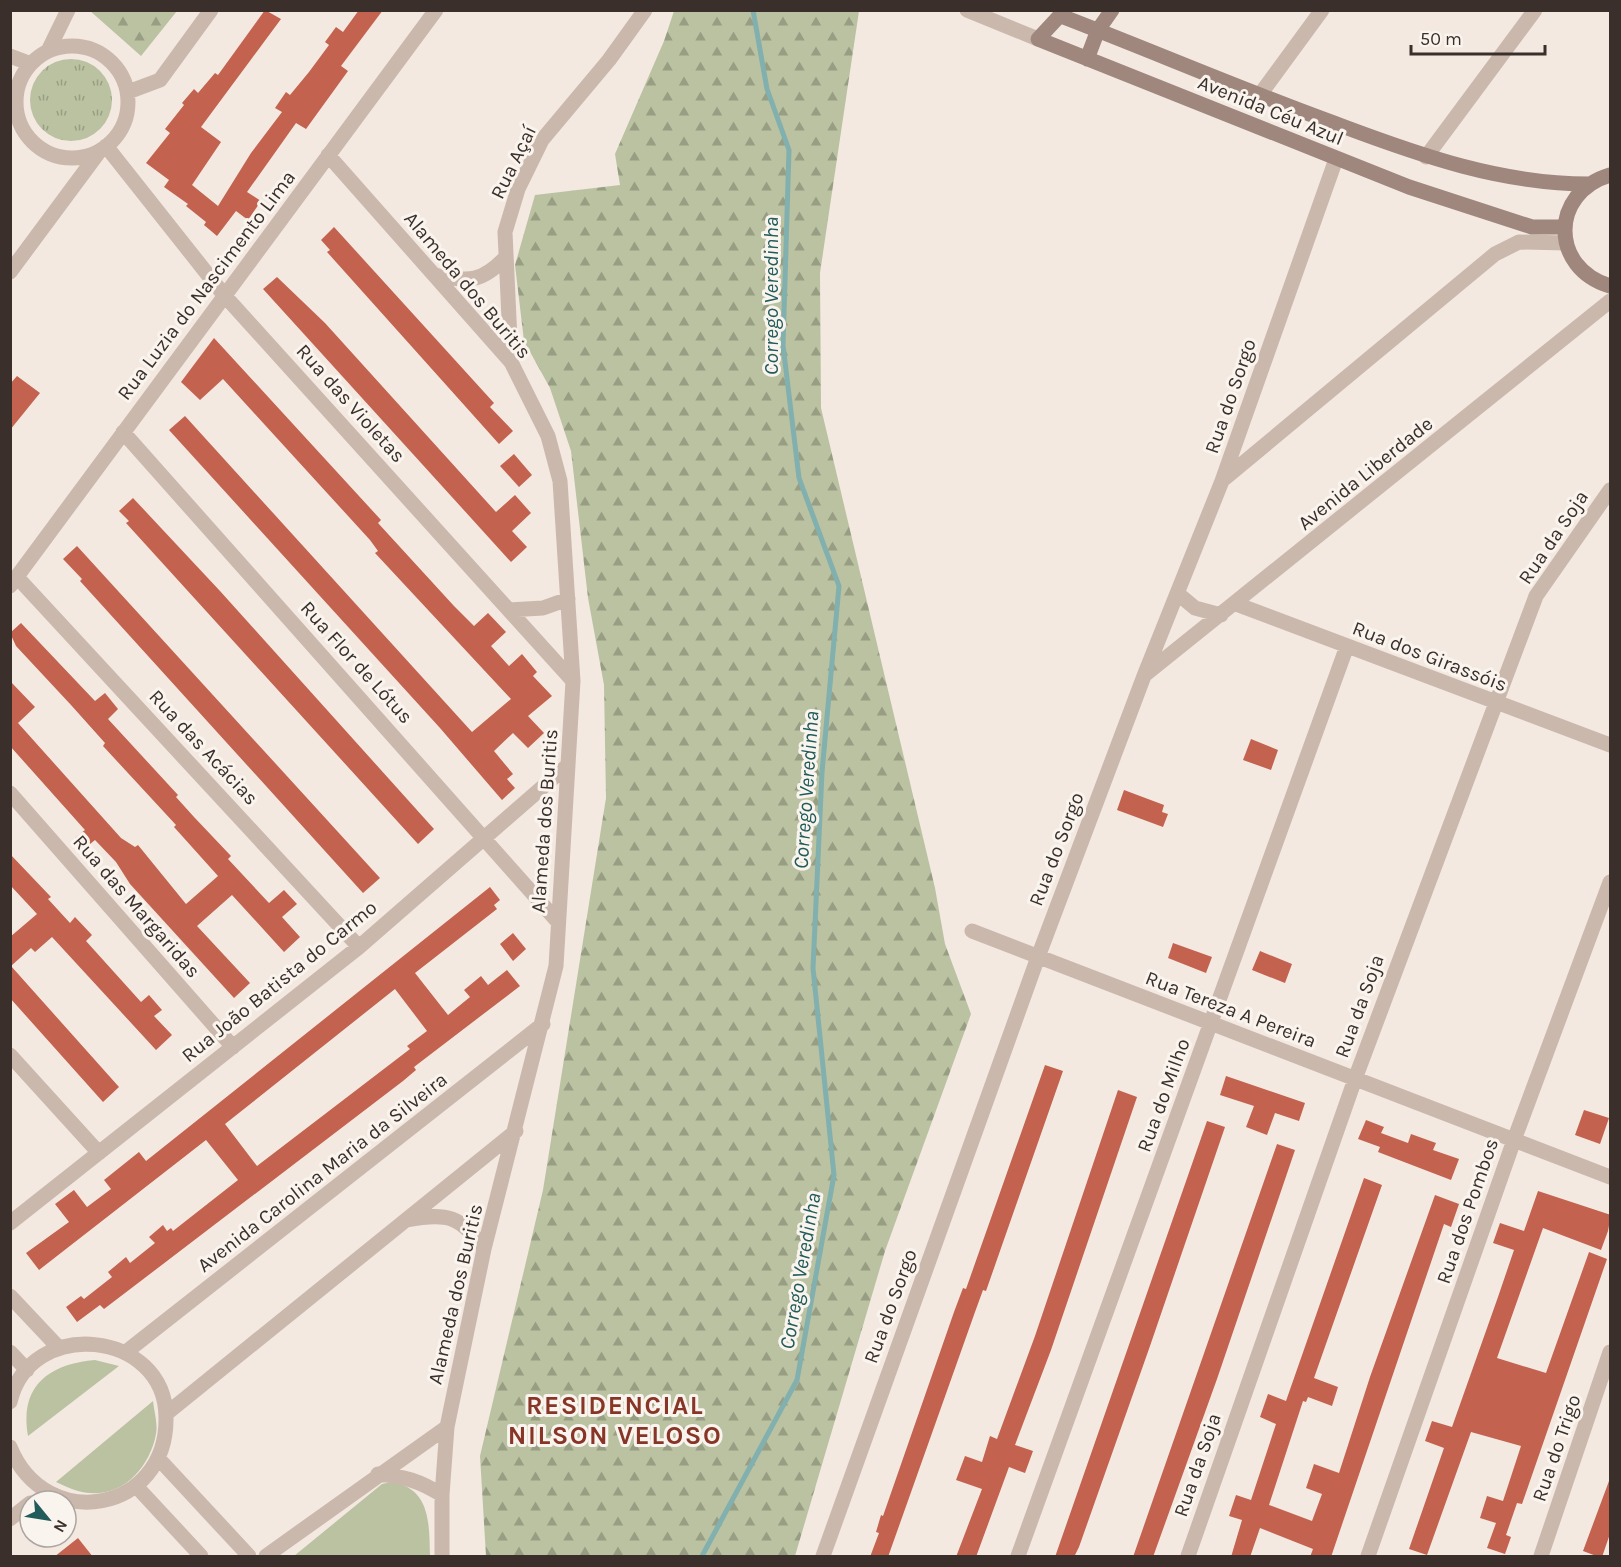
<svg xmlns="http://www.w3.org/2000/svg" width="1621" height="1567" font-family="Karla,sans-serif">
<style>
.grass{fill:url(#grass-tufts)}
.forest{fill:url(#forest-firs)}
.park{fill:#bac2a1}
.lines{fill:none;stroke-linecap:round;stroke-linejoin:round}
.stream{stroke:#81b0ae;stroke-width:5}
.building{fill:#c3624f;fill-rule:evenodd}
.street{stroke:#cbb8ad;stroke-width:15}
.secondary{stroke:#9f877e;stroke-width:15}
.labels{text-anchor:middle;stroke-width:6;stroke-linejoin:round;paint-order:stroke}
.street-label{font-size:20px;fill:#3a2f2b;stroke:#faf4ee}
.water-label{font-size:21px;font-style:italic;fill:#215b5a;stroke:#faf4ee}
.district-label{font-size:26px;font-weight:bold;letter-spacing:1.5px;fill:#873526;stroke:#faf4ee}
</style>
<defs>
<pattern id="grass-tufts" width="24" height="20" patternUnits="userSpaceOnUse" patternTransform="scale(1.5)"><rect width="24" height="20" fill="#bac2a1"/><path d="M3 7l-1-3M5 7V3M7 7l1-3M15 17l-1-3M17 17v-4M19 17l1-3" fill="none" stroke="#989e83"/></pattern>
<pattern id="forest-firs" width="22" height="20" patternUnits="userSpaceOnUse" patternTransform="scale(1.5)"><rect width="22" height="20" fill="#bac2a1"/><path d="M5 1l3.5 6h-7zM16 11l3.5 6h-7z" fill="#989e83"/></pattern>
</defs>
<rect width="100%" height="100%" fill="#f3e9e1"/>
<path class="grass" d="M30 100a41 41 0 1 1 82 0a41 41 0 1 1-82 0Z"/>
<path class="forest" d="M89,10h88v1l-36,45z
M674,11h185l-39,262 1,135 114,480 10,56 26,70 -86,237 -90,305h-309l-6,-100 63,-266 63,-392 -2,-113 -16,-87 -17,-147 -21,-63 -26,-47 -9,-76 20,-70 85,-10 -5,-31 49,-113z"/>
<path class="park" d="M95,1360l24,6 -91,70c-9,-50 21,-72 67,-76z
M153,1401c1,10 5,23 3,33 -7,37 -38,68 -78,57 -7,-2 -15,-6 -22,-9z
M391,1482c40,6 38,42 39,74h-136l88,-72z"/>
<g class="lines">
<path class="stream" d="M702,1556l95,-176 37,-205 -21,-207 9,-196 17,-186 -40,-108 -16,-133 6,-195 -22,-61 -14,-79"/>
</g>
<path class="building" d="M265,10l16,9 -80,108 20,15 -29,43 26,21 33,-53 31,-41 -7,-4 11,-16 4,3 19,-23 20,-27 -4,-3 11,-15 7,5 16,-22h24l-42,56 7,5 -42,58 -10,-6 -49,69 14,9 -13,19 -12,-9 -19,25 -13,-11 2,-3 -20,-16 2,-2 -24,-17 5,-7 -23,-17 24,-30 -5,-4 19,-24 -2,-2 12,-14 4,4 17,-20 3,2z
M334,227l160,176 -4,4 23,24 -14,13 -172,-192 3,-2 -9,-10z
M277,277l48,46 171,189 19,-17 16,18 -19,18 15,16 -16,15 -248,-273z
M214,338l167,182 -3,3 76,83 20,20 14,-13 18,19 -15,14 18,20 13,-12 15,18 -4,4 19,20 -24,20 16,17 -16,15 -15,-15 -19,18 19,23 -6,5 8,9 -13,12 -62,-72 -271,-298 16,-14 287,316 39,-33 -136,-146 3,-2 -8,-11 -147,-161 -23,21 -19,-18z
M17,376l23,17 -30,37v-46z
M514,454l18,21 -13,12 -19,-21z
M133,498l87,93 214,238 -16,15 -292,-321 3,-2 -10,-10z
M77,546l303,332 -17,15 -283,-312 2,-2 -19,-20z
M21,623l74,78 10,-8 13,16 -10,10 70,76 -2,2 18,20 37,39 -3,3 41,44 15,-13 13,14 -15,13 18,20 -16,15 -52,-57 -35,31 53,57 -16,15 -104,-114 -14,-22 -21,-22 -11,9 -9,-11 10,-8 -75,-84v-65l25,26 -17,16 103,115 14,9 3,-2 48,59 32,-28 -44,-49 2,-2 -73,-79 2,-3 -34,-38 -55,-59 -6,-13z
M1251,739l27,11 -7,20 -28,-10z
M1124,790l40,15 -2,7 6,2 -5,13 -46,-17z
M10,854l41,43 -3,2 22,24 5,-6 17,18 -6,6 55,61 8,-7 13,15 -8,6 18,19 -16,15 -104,-113 -17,15 -4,-4 -20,18 108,121 -16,15 -93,-104v-61l27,-23 -27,-29z
M490,887l10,13 -6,5 3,4 -82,64 33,42 22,-18 -6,-7 17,-14 7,9 19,-15 13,16 -106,81 2,3 -13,11 -236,180 -63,48 -4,-4 -23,17 -11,-15 15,-11 3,3 28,-22 -4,-5 18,-15 4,6 25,-20 -6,-6 14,-12 4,6 4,-3 2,3 65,-51 -32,-40 -167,130 -13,-17 43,-31 -14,-18 19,-14 13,17 24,-18 -7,-9 35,-28 7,9zM395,989l32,42 -20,15 3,3 -153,117 -32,-42z
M513,933l13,16 -13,12 -13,-17z
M1173,943l39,14 -6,16 -38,-15z
M1260,951l32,13 -7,19 -33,-13z
M1045,1065l18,6 -77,220 -3,-1 -8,22 -87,245h-18l9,-24 -3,-1 5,-17 2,1 71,-204 9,-24 3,1z
M1226,1076l79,27 -6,18 -24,-8 -8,22 -21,-8 8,-21 -34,-11z
M1118,1090l19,7 -86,253 -36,95 18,6 -8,22 -16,-6 -33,90h-20l26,-68 -26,-9 9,-24 17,6 8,-26 7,3 38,-103z
M1584,1110l25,8 -9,26 -25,-9z
M1366,1120l18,7 -3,6 27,10 3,-9 25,9 -3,7 26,9 -8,21 -73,-28 2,-5 -22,-8z
M1207,1121l18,6 -75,219 -71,201 -5,10h-19z
M1277,1144l18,6 -78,229 -64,178h-20z
M1364,1178l18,7 -68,193 24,9 -6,19 -24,-9 -2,5 -3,-1 -34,104 43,16 10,-27 -16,-6 8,-24 25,9 31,-96 65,-182 24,9 -8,23 -7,-3 -113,333h-21l3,-8 -53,-21 -10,29h-19l11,-37 -13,-4 7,-21 15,5 25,-76 -16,-7 8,-23 18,7z
M1538,1191l73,24 -3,16 -7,19 -58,-22 -46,130 49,15 43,-121 18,7 -85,245 -5,-1 -11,32 5,2 -6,17 -18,-6 9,-25 -16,-5 7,-22 16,5 18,-55 -50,-14 -44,123 -18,-6 35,-101 -19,-7 7,-20 20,6 46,-130 16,-47 -21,-7 7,-20 24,8z
M1609,1481l2,50 -9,26h-3l-16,-6z
M78,1538l15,19h-39z"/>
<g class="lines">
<path class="street" d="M967,10l71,29
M16 102a56 56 0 1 1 112 0a56 56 0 1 1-112 0Z
M48,51l20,-41
M10,56l21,8
M128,92l32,-12 51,-70
M1259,96l63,-86
M106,146l118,149 349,386
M328,155l183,207 37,74 12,45 13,200 -17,285 -72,283 -37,178 -5,68v61
M1426,157l109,-147
M10,272l89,-120
M434,275c35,6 46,9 72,-18
M511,362l-6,-130 13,-43 24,-49 67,-80 36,-50
M123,432l435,490
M1224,479l271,-225 24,-12 47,1
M17,577l342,370
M10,586l426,-576
M1177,593l18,15 26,7
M1236,604l374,141
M509,610l34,-2 25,-9
M1146,674l464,-373
M10,793l223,254
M972,931l638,246
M10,1055l89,98
M407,1220c40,-8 54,-4 77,29
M10,1223l349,-276 209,-182
M10,1296l49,52
M10,1352l17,18
M126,1352l417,-328
M10,1402c20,-86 155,-72 156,15 2,95 -120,118 -156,30
M166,1414l350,-283
M158,1458l91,98
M378,1474c25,2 42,7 64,21
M136,1486l65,70
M10,1519l20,-16
M266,1556l181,-129
M823,1556l215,-599 106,-281 78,-195 114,-322
M1018,1556l329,-910
M1188,1556l167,-477 181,-483 74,-106
M1368,1556l146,-416 96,-258
M1541,1556l69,-204"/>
<path class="secondary" d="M1065,10l-27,29 371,148 123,40h33
M1061,16c94,36 186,76 281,110 80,30 160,58 247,58
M1087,59l11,-29 14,-20
M1610,175c-60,18 -60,93 0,111"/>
</g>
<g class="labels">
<g class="street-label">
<text transform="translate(1271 110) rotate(22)" y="7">Avenida Céu Azul</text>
<text transform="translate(513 162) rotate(-64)" y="7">Rua Açaí</text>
<text transform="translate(206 285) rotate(-53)" y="7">Rua Luzia do Nascimento Lima</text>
<text transform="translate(468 285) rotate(50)" y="7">Alameda dos Buritis</text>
<text transform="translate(1230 396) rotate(-71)" y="7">Rua do Sorgo</text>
<text transform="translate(351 403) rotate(48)" y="7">Rua das Violetas</text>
<text transform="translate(1365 473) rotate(-39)" y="7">Avenida Liberdade</text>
<text transform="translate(1553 537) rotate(-56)" y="7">Rua da Soja</text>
<text transform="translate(1430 656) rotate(21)" y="7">Rua dos Girassóis</text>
<text transform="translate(357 662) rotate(48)" y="7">Rua Flor de Lótus</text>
<text transform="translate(204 747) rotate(47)" y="7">Rua das Acácias</text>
<text transform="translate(544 821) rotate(-86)" y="7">Alameda dos Buritis</text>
<text transform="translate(1056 849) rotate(-69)" y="7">Rua do Sorgo</text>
<text transform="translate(137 906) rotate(49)" y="7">Rua das Margaridas</text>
<text transform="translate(279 981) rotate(-39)" y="7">Rua João Batista do Carmo</text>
<text transform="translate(1359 1006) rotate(-70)" y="7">Rua da Soja</text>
<text transform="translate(1231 1009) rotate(21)" y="7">Rua Tereza A Pereira</text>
<text transform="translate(1163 1095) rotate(-70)" y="7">Rua do Milho</text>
<text transform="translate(322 1172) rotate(-38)" y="7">Avenida Carolina Maria da Silveira</text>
<text transform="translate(1467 1211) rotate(-71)" y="7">Rua dos Pombos</text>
<text transform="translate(455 1294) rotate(-77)" y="7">Alameda dos Buritis</text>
<text transform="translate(890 1306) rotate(-70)" y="7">Rua do Sorgo</text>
<text transform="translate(1556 1448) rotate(-71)" y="7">Rua do Trigo</text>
<text transform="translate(1197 1465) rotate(-71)" y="7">Rua da Soja</text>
</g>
<g class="water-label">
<text transform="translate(771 296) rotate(-90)" y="7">Corrego Veredinha</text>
<text transform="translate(806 790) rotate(-86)" y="7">Corrego Veredinha</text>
<text transform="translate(800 1271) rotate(-80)" y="7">Corrego Veredinha</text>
</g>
<g class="district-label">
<text x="615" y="1414">RESIDENCIAL<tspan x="615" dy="30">NILSON VELOSO</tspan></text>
</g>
</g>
<rect width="1621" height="1567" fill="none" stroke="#3a2f2b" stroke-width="24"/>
<g transform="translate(48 1519) rotate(120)"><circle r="28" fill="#faf4ee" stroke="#ada5a0" stroke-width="1.5"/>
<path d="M0-4.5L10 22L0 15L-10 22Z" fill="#215b5a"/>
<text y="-9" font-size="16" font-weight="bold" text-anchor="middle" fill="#3a2f2b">N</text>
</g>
<path d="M1411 45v9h134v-9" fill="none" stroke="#3a2f2b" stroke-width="3"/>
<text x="1420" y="45" font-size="18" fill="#3a2f2b" stroke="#faf4ee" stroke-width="4.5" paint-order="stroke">50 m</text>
</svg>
